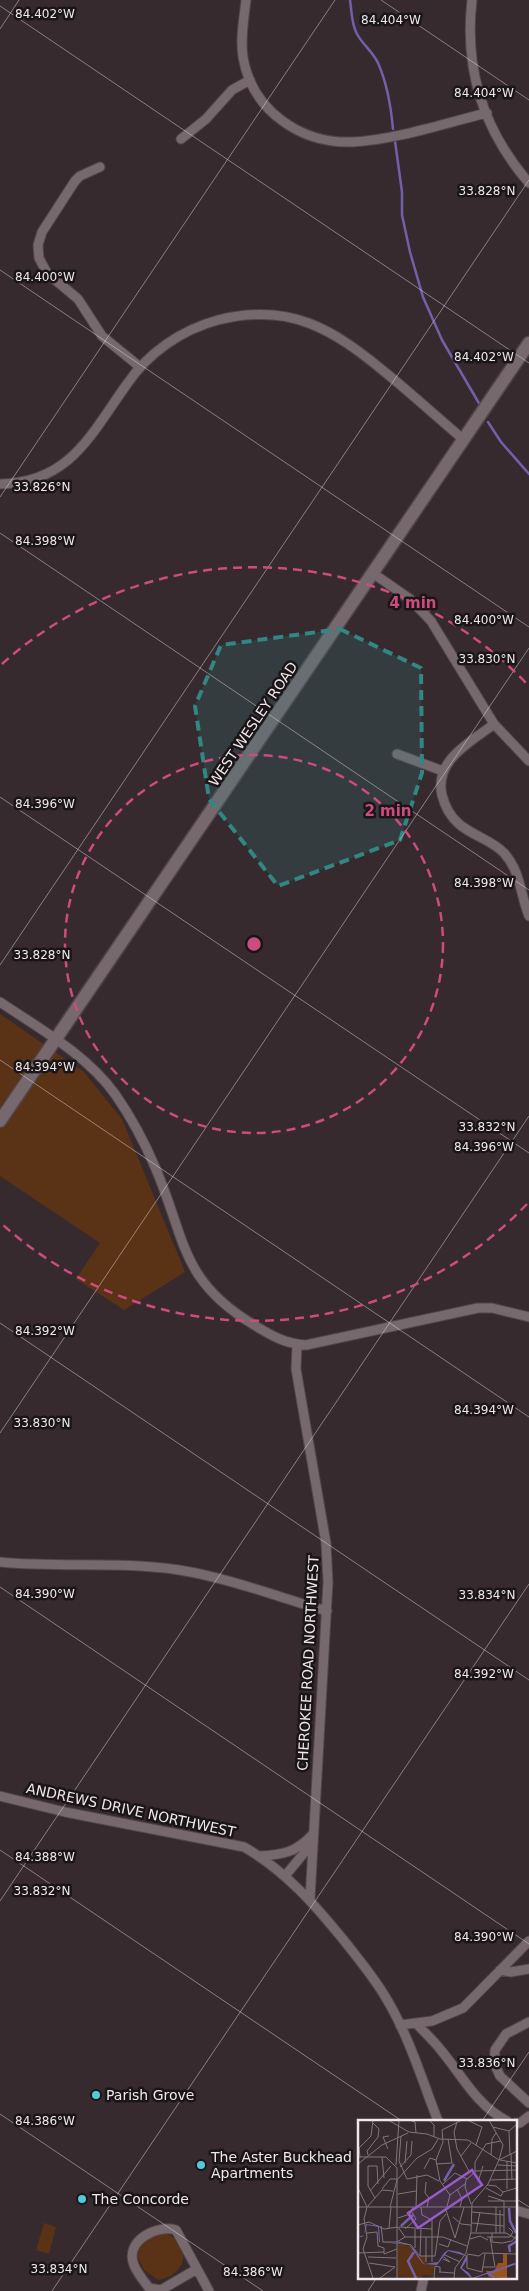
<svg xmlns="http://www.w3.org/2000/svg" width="529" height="2291" font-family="'DejaVu Sans',sans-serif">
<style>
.green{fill:#5a3216}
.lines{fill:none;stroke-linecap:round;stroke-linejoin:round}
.stream{stroke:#745faa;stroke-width:2.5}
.street-casing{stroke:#50464a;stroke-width:11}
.secondary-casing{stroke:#50464a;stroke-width:15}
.street{stroke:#76686d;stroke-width:9}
.secondary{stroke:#76686d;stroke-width:12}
.marked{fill:#318781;fill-opacity:0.2;stroke:#318781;stroke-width:4;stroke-dasharray:10 6;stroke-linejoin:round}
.ticks{fill:none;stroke:#efe7ea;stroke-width:1;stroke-opacity:0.45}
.ring{fill:none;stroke:#cd4c7f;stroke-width:2.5;stroke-dasharray:9 6}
.poi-dot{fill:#52cbd9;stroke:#1a1517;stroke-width:2}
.labels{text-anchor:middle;stroke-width:5;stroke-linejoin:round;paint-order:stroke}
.street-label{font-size:14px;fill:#efe7ea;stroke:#1a1517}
.poi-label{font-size:14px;fill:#efe7ea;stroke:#1a1517;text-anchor:start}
.inset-river{fill:none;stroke:#745faa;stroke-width:2.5}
.inset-road{fill:none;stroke:#80767a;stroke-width:1}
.view{fill:#985bca;fill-opacity:0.15;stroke:#985bca;stroke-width:2.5}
.inset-edge{fill:none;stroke:#efe7ea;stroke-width:2.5}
.ticks-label{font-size:12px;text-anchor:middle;fill:#efe7ea;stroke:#1a1517;stroke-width:5;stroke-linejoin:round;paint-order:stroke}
.centre{fill:#cd4c7f;stroke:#1a1517;stroke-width:2.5}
.ring-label{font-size:15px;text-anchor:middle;font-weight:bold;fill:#cd4c7f;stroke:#1a1517;stroke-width:5;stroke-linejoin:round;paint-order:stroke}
</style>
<rect width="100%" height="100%" fill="#362a2f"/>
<path class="green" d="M0,1014l84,58 38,47 63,153 -61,38 -48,-31 24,-36 -100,-67z
M44,2223l12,4 -7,27 -13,-4z
M162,2232c30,9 28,42 -4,48l-14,-10 -8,-16c6,-13 14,-17 26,-22z"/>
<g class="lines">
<path class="stream" d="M350,0c2,12 1,23 7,34 6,11 16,18 21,29 9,20 13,44 15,66
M395,141l7,51v23l8,37 13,45 19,43 38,65
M488,422l13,20 28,32"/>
<defs>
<path id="street" d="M246,0c-2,19 -6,38 -3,57 9,54 58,87 110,85 42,-2 92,-19 134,-29
M472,0c-8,69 12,131 57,183
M181,139l25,-20 26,-29 18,-10
M100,167l-20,9 -5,5 -33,51 -4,13 1,13 8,15 31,26 24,37 38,31
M0,484c70,-1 91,-50 127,-100 21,-31 54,-54 91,-64 72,-18 115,9 168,53 27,22 52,45 78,67
M374,574l36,25 21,22 63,103 35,37
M494,724c-23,18 -60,36 -52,71 3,12 9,22 17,29 14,12 33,16 45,29 17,19 16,41 25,63
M397,754l46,17
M0,1002c40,27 86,52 115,92 16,23 29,47 40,73 31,71 24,113 99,158 18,11 32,19 52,20l172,-37h14l37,9
M297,1345l-1,24 30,174 2,39 -18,317
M0,1562c59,6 120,-1 179,8 50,8 99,27 148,41
M0,1796l65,16 179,35c42,24 72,59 102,96 14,18 29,36 40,55 23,38 36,82 52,123
M259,1856c24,-1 38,-4 54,-22
M285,1876l28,-34
M500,1970l11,2 18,-3
M529,2022l-23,12 -11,16 -1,13 6,13 29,27
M416,2023c8,9 17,17 24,26 22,26 36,56 67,72
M400,2025l32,-4 31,-13 66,-67
M515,2123h5l9,-7
M515,2210l14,4
M197,2269l-36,21 -12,-2c-5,-7 -12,-15 -15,-23 -10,-24 23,-41 42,-35l33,61
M421,2291l3,-14"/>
<path id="secondary" d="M0,1121l529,-778"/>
</defs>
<use href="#street" class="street-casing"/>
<use href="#secondary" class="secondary-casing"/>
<use href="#street" class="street"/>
<use href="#secondary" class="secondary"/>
</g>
<path class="marked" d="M340,629l81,39 1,105 -22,67 -122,46 -69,-87 -14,-93 26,-61z"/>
<path class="ticks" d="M381,0l148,100M0,6l529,357M0,29l19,-29M0,270l529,357M0,497l335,-497M0,533l529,357M0,797l529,356M0,965l529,-785M0,1060l529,357M0,1323l529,357M0,1433l529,-785M0,1587l529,357M0,1850l402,271M0,1901l529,-785M0,2114l263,177M482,2121l47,-69M515,2198l14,9M52,2291l477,-707M368,2291l9,-14"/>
<g class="ring">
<circle cx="254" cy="944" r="189"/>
<path d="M527 1204A377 377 0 0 1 2 1224M2 664A377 377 0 0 1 527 684"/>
</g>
<g class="poi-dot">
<circle cx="96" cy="2095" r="5"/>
<circle cx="201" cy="2165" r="5"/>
<circle cx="82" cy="2199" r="5"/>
</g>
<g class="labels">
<g class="street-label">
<text transform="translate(253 724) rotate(-56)" y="5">WEST WESLEY ROAD</text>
<text transform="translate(308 1663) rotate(-87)" y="5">CHEROKEE ROAD NORTHWEST</text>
<text transform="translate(131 1810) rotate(12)" y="5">ANDREWS DRIVE NORTHWEST</text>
</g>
<g class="poi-label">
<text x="106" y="2100">Parish Grove</text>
<text x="211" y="2162">The Aster Buckhead<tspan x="211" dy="16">Apartments</tspan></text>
<text x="92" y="2204">The Concorde</text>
</g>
</g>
<g transform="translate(358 2120)">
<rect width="159" height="159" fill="#362a2f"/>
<path d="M40,124l12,2 5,9 11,2v8h8l-1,11 -10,-1 -1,3 -25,-2z" fill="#5a3216"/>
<path d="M145,134h4v24l-18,-1 -3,-6h8l4,-8h5z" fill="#99531b"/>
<path d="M8,104l13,2 1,16 28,2 6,5 10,15 14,-2 6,-9 4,-3 12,2 7,4v4l-5,8 7,5 3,5 42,-15 3,1 -27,10 4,2v2l-7,-4 -12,4h-4l-11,-10 6,-12 -18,-5 -11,14 -14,-1 -14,-19 -30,-3 -1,-15 -11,-2 -3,10 -2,2h-4l6,-2z" fill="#745faa"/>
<path class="inset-river" d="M86,61l10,-17M151,88l1,13 6,12M43,106l12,-11M56,132l-6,9 8,17M152,132l-1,-6 8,-5"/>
<path class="inset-road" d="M30,0l21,12 18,2 13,5 28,1 31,20 4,-15 -14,-25M51,0l6,2 1,11M71,0l5,5v11M109,0l15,7 -6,18M99,2l-3,10 3,17 13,24M135,7l16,4M43,16l-2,25 8,18 20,-4 12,6M30,29l-5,-12 6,-1M153,34l1,26M10,35l-1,-4 11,-14 1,-8 -6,-6M133,35l1,-16 4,-6M152,35l-1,-24 8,-7M103,36l10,-13M0,37h28l11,11v110M2,37l-1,-9 12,-12 2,-16M24,37l2,21M142,40l17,3M149,41v28M47,43l2,-22M0,44l24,-19 26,-12M78,44l16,-1 -4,-24M38,45l3,-45M140,45l19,1M42,47l11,-12 1,-14M66,49l6,-11 6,2M117,51l42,-1M132,60l27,-1M68,62l-1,11 4,5 -2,9M120,62l5,-16M85,64l12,-11 12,6M129,65l9,1 7,6 14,-4M0,68l9,19 -3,12 3,18 -4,12 10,29M128,68l15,8 2,-4M24,69l8,-10h7M99,69l5,10 -2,8M12,71l21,-25M40,74l18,-3M92,75l15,-11M130,76l16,5v32M17,78l-7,-12v-20h9l1,18M130,81h29M113,84l-6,-17 1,-7 9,-8v-10l11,-18 15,-3M10,86l14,-16 11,1M0,87h159M32,87l7,-27 20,-22 15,-9 6,-10M58,87l1,-32M63,87l1,8 10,5v42M138,87v26M142,90v23M114,92l32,3M95,97l8,7 10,1M40,98l12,-4 3,-7M114,103l32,3M0,105l11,-3 15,7 14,-2 7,10h38l24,9M23,106l2,16h14l8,-5M41,107l33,2M31,108l2,-21M47,109l11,-10 -4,-7M118,112l4,-20M9,113l10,-1 1,14 6,2v6l13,-5M113,113h35l11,6M134,113v9l10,1 10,-2 5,-6M129,117h23l3,-5 -4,-4M97,118l-9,-28 4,-15 -10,-14 -4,-21 7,-18 -1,-12 20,-10M97,118l9,-31M112,119l10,-3 8,4M40,122l13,3 9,11h15l5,-35 6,-7M81,124l9,3 3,-8M57,128v-19M0,133l26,-1M109,134l12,2 4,-3 34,1M87,135l15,7M109,135v13l15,4 3,-18M62,136l1,-27M10,137l28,1M85,139l7,3 -6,-5M68,142v-25M11,143l26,4M125,147h12l-5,-30M81,152l15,1M22,158l15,-11M76,158l1,-12 5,1v5M96,158l1,-10 11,-15 5,-21 1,-29 16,-19 11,-24 18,-9"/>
<path class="view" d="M114,50l10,15 -64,43 -10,-15z"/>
<rect width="159" height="159" class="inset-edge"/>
</g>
<g class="ticks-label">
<text x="45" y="18">84.402°W</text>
<text x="391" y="24">84.404°W</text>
<text x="484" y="97">84.404°W</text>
<text x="487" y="195">33.828°N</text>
<text x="45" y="281">84.400°W</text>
<text x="484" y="361">84.402°W</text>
<text x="42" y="491">33.826°N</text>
<text x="45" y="545">84.398°W</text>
<text x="484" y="624">84.400°W</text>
<text x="487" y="663">33.830°N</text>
<text x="45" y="808">84.396°W</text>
<text x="484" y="887">84.398°W</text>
<text x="42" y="959">33.828°N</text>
<text x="45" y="1071">84.394°W</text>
<text x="487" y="1131">33.832°N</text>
<text x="484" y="1151">84.396°W</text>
<text x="45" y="1335">84.392°W</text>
<text x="484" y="1414">84.394°W</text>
<text x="42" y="1427">33.830°N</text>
<text x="45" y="1598">84.390°W</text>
<text x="487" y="1599">33.834°N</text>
<text x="484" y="1678">84.392°W</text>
<text x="45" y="1861">84.388°W</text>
<text x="42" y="1895">33.832°N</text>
<text x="484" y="1941">84.390°W</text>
<text x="487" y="2067">33.836°N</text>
<text x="45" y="2125">84.386°W</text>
<text x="59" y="2273">33.834°N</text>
<text x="253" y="2276">84.386°W</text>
</g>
<circle cx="254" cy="944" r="8" class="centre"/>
<g class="ring-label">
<text x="413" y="608">4 min</text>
<text x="388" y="816">2 min</text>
</g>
</svg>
